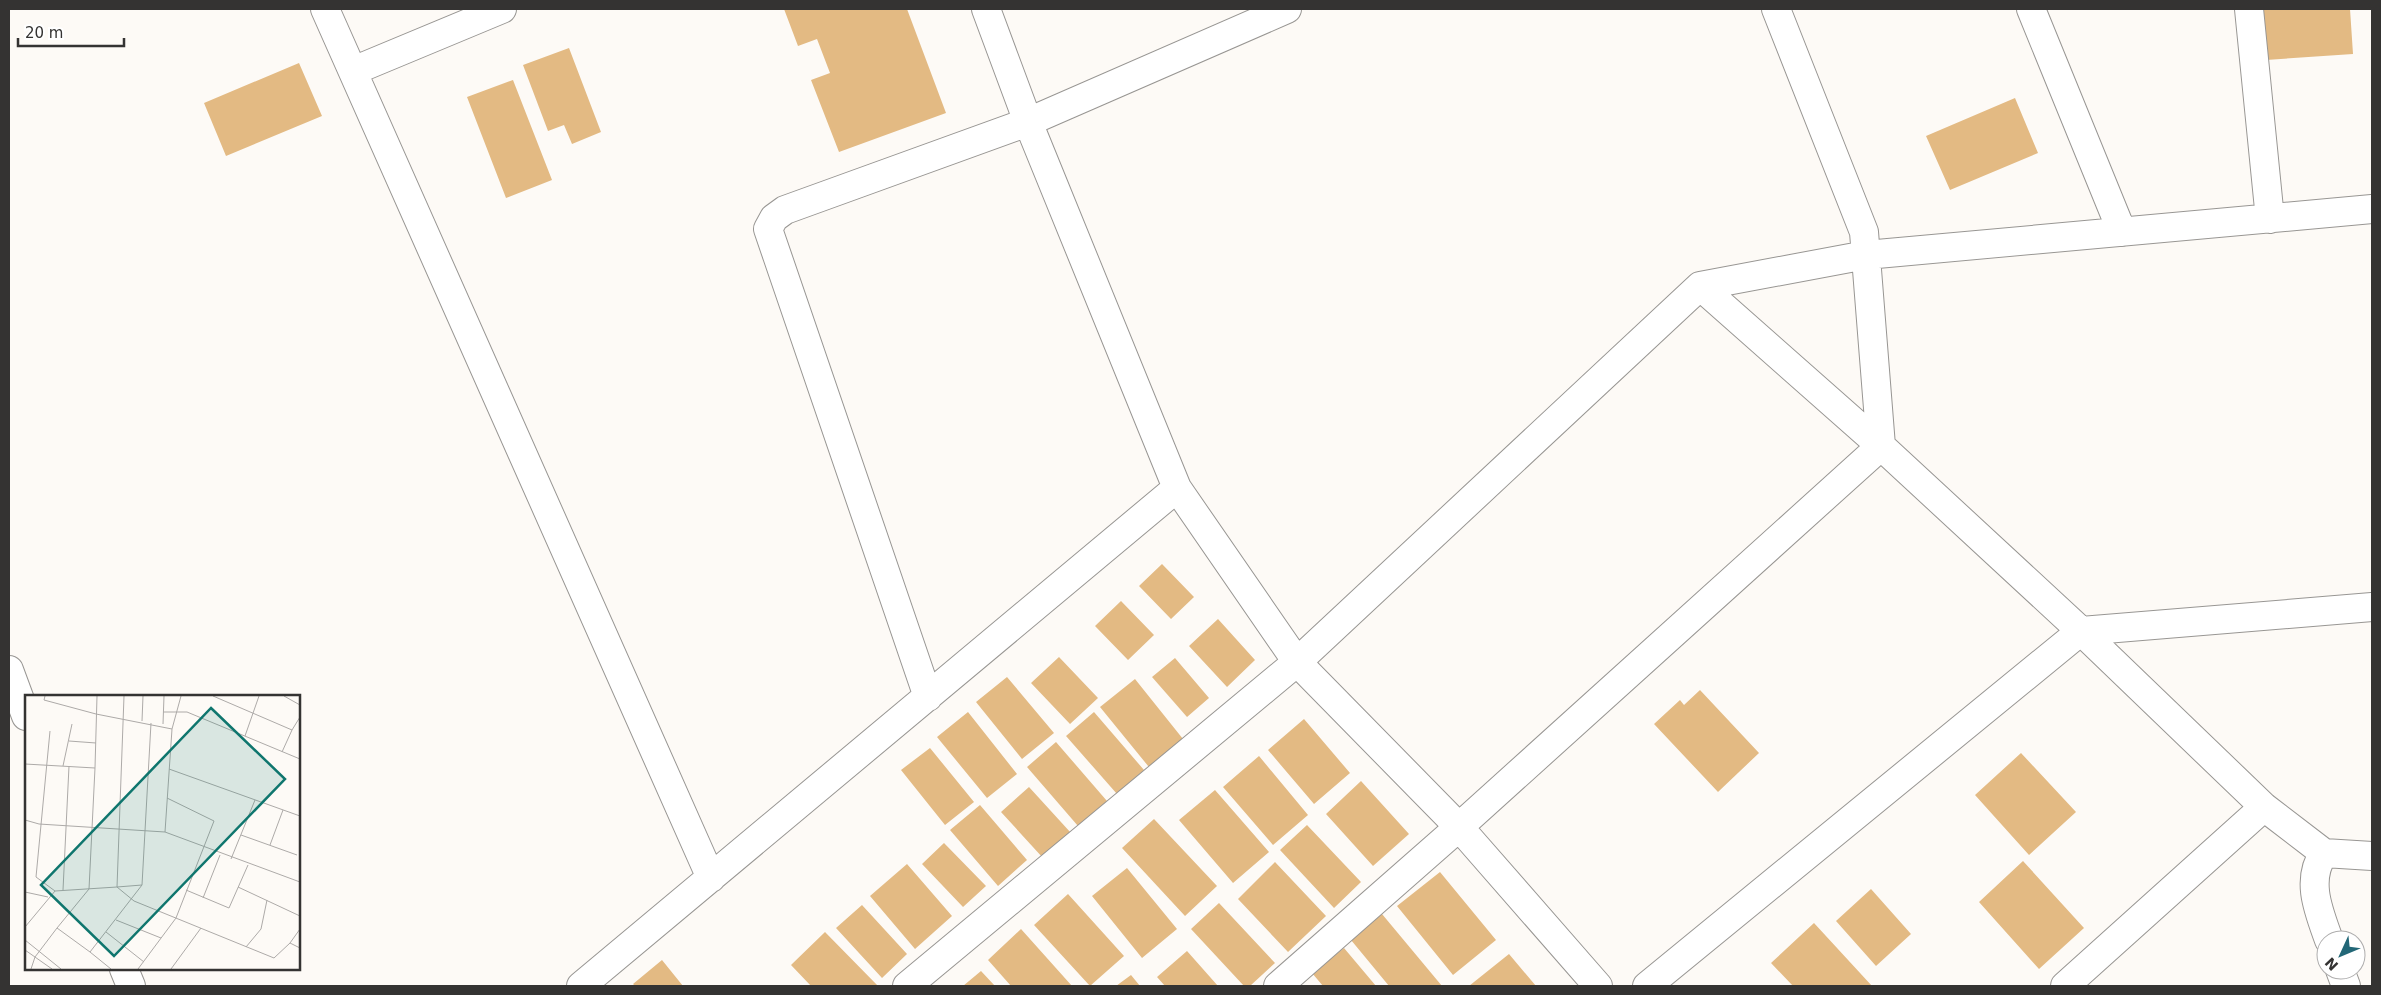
<svg xmlns="http://www.w3.org/2000/svg" width="2381" height="995" font-family="'DejaVu Sans',sans-serif">
<style>
.building{fill:#e3ba83}
.lines{fill:none;stroke-linecap:round;stroke-linejoin:round}
.minor-casing{stroke:#989693;stroke-width:30}
.minor{stroke:#fff;stroke-width:28}
.inset-road{fill:none;stroke:#adaaa8;stroke-width:1}
.view{fill:#0f766e;fill-opacity:0.15;stroke:#0f766e;stroke-width:2.5}
.inset-edge{fill:none;stroke:#343332;stroke-width:2.5}
</style>
<rect width="100%" height="100%" fill="#fdfaf6"/>
<path class="building" d="M784,9h123l39,104 -107,39 -28,-72 19,-7 -13,-34 -19,7z
M2262,9h88l3,45 -87,6z
M569,48l32,84 -29,12 -8,-19 -16,6 -25,-66z
M299,63l23,53 -96,40 -22,-53z
M513,80l39,100 -46,18 -39,-101z
M2015,98l23,55 -88,37 -24,-54z
M1162,564l32,33 -23,22 -32,-33z
M1121,601l33,34 -26,25 -33,-34z
M1218,619l37,41 -28,27 -38,-41z
M1059,657l39,41 -28,26 -39,-41z
M1175,658l34,40 -22,19 -35,-40z
M1007,677l47,56 -32,26 -46,-57z
M1135,679l52,65 -34,28 -53,-65z
M1700,690l59,63 -41,39 -64,-68 26,-24 4,5z
M968,712l49,62 -30,24 -50,-61z
M1094,712l50,58 -27,24 -51,-58z
M1304,719l46,54 -36,31 -46,-54z
M1056,742l51,59 -29,25 -51,-59z
M930,748l44,54 -29,23 -44,-55z
M2021,753l55,59 -47,43 -54,-60z
M1259,756l49,59 -35,30 -50,-58z
M1361,781l48,53 -36,32 -47,-52z
M1029,787l42,46 -28,25 -42,-46z
M1215,790l54,62 -36,31 -54,-63z
M980,805l47,55 -29,26 -48,-56z
M1154,819l63,67 -32,30 -63,-68z
M1307,825l54,57 -27,26 -54,-58z
M944,843l42,43 -23,21 -41,-43z
M2023,861l61,67 -45,41 -60,-67z
M1275,862l51,54 -38,36 -50,-53z
M907,864l45,52 -37,33 -45,-53z
M1127,868l50,61 -35,29 -50,-62z
M1440,872l56,68 -43,35 -56,-69z
M1871,889l40,45 -35,32 -40,-45z
M1068,894l56,62 -34,30 -56,-61z
M1219,903l56,60 -25,23h-6l-53,-57z
M862,905l45,49 -25,24 -46,-50z
M1382,914l60,72h-53l-38,-46z
M1814,923l58,63h-79l-22,-23z
M1021,929l51,57h-61l-23,-26z
M825,932l53,54h-67l-20,-21z
M1344,948l32,38h-53l-11,-13z
M1187,951l31,35h-53l-8,-9z
M1509,954l27,32h-67z
M662,960l21,26h-48l-2,-2z
M981,971l14,15h-32z
M1131,975l9,11h-24z"/>
<g class="lines">
<defs>
<path id="minor" d="M325,9l386,869
M986,9l42,113 149,366 120,174 162,165 139,159
M1776,9l88,223 17,214 200,185 183,176 60,46 48,3
M2031,9l91,223
M2249,9l21,210
M353,71l149,-62
M9,670l17,46
M928,697l-160,-468 6,-11 11,-8 243,-88 259,-113
M2324,853c-19,27 -5,59 5,87
M124,969l7,17
M2340,970l6,16
M581,986l596,-498
M907,986l390,-324 403,-376 166,-31 506,-46
M1278,986l181,-159 422,-381 -181,-160
M1647,986l434,-355 291,-24
M2065,986l199,-179"/>
</defs>
<use href="#minor" class="minor-casing"/>
<use href="#minor" class="minor"/>
</g>
<g transform="translate(25 695)">
<rect width="275" height="275" fill="#fdfaf6"/>
<path class="inset-road" d="M20,1l-1,4 52,14 76,15 -7,103M99,1l-7,191 25,-2M188,1l79,34 8,-13M259,1l16,9M138,17h24l113,47M117,26l1,-25M138,29l1,-28M147,34l9,-33M25,36l-14,146 19,14M220,41l14,-40M44,46l27,2M257,57l10,-22M0,69l70,4 2,-72M38,71l9,-42M144,74l131,47M0,125l14,4 126,8 135,50M216,140l56,20M245,150l13,-35M206,164l24,-59M213,192l62,29M38,195l6,-124M161,195l43,18 19,-43M0,197l23,5M178,203l17,-43M91,225l45,18M0,232l30,-36 62,-4 17,14 140,57 16,-15M32,233l32,-39 6,-121M275,234l-10,14 10,5M81,237l38,30M0,245l36,29M221,252l15,-18 6,-29M0,255l27,19M65,257l21,17M6,274l4,-12 22,-29 33,24 52,-67 9,-162M113,274l38,-51 38,-97 -47,-23M146,274l30,-41"/>
<path class="view" d="M186,13l74,71 -171,177 -73,-71z"/>
<rect width="275" height="275" class="inset-edge"/>
</g>
<rect width="2381" height="995" fill="none" stroke="#343332" stroke-width="20"/>
<g transform="translate(2341 955) rotate(226)"><circle r="24" fill="#ffffff" stroke="#aeadad"/>
<path d="M0-4L9 19L0 12L-9 19Z" fill="#226777"/>
<text y="-8" font-size="14" font-weight="bold" text-anchor="middle" fill="#343332">N</text>
</g>
<path d="M18 38v8h106v-8" fill="none" stroke="#343332" stroke-width="2.5"/>
<text x="25" y="38" font-size="15" fill="#343332" stroke="#ffffff" stroke-width="4" paint-order="stroke">20 m</text>
</svg>
